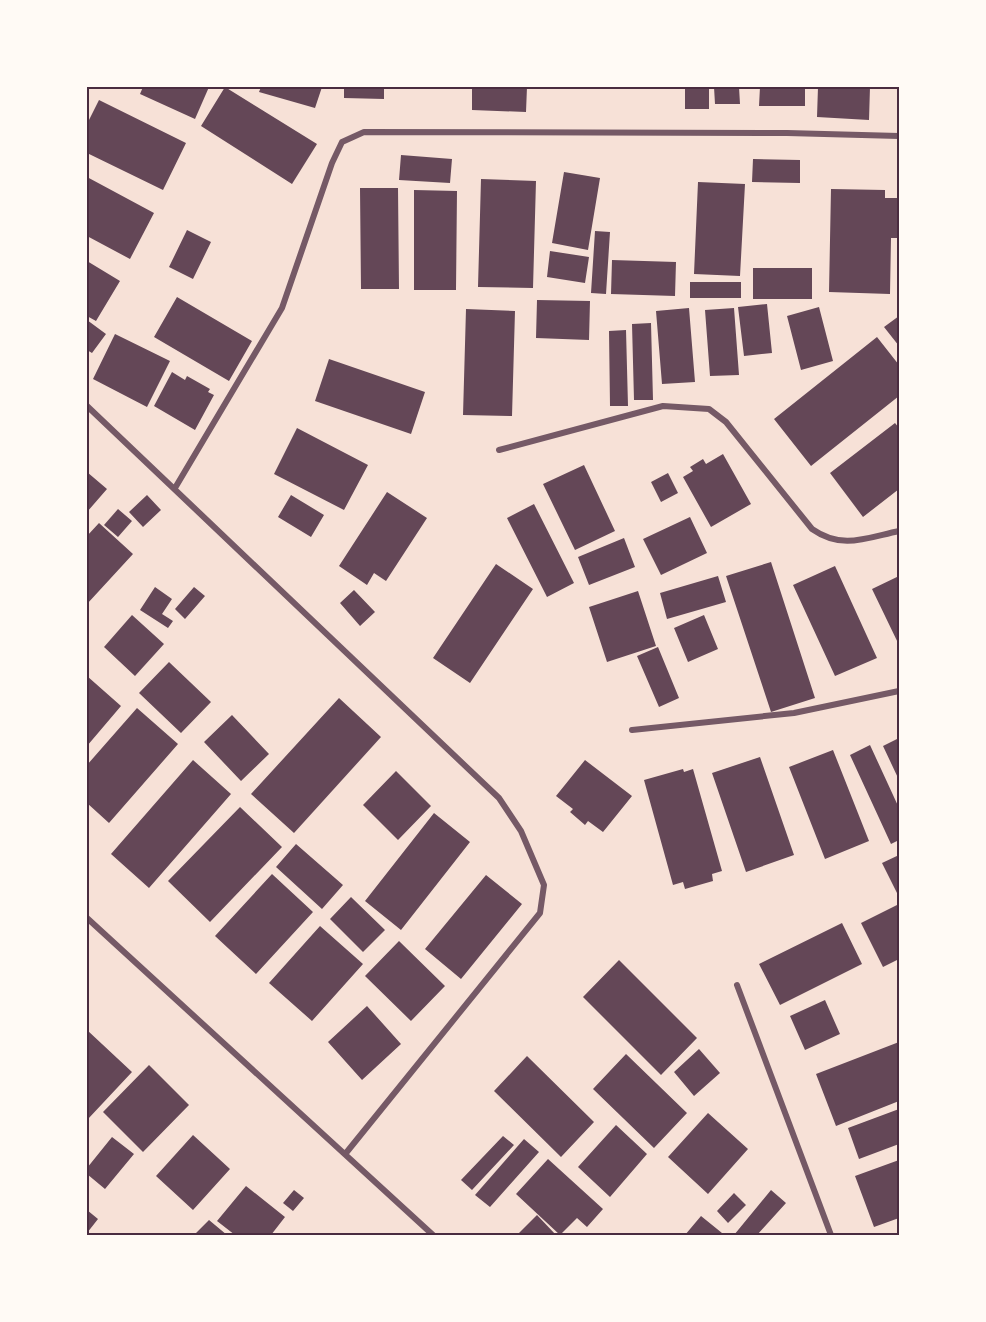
<svg xmlns="http://www.w3.org/2000/svg" width="986" height="1322" font-family="'Open Sans',sans-serif">
<style>
.building{fill:#644757}
.lines{fill:none;stroke-linecap:round;stroke-linejoin:round}
.minor{stroke:#755966;stroke-width:6}
.neatline{fill:none;stroke:#4a2c40;stroke-width:2}
</style>
<rect width="100%" height="100%" fill="#f7e1d7"/>
<path class="building" d="M143,87h66l-14,32 -55,-25z
M225,87l92,57 -25,40 -91,-58z
M261,87h61l-7,21 -56,-16z
M344,87h40v12l-40,-1z
M472,87h55l-1,25 -54,-2z
M685,87h24v22h-24z
M714,87h25l1,17h-25z
M760,87h45v19h-46z
M818,87h52l-1,33 -52,-3z
M99,100l87,43 -23,47 -76,-37v-29z
M401,155l51,4 -2,24 -51,-3z
M753,159l47,1v23l-48,-1z
M564,172l36,6 -12,72 -36,-7z
M87,177l67,36 -24,46 -43,-23z
M481,179l55,2 -3,107 -55,-1z
M698,182l47,2 -5,92 -46,-2z
M360,188h38l1,101h-38z
M831,189l54,1v8h14v40h-8l-1,56 -61,-2z
M414,190l43,1 -1,99h-42z
M187,230l24,12 -18,37 -24,-12z
M595,231l15,1 -4,62 -15,-1z
M550,251l39,6 -4,26 -38,-6z
M612,260l64,2 -1,34 -64,-2z
M87,261l33,20 -24,40 -9,-5z
M753,268h59v31h-59z
M690,282h51v16h-51z
M177,297l75,44 -23,40 -75,-44z
M537,300l53,1 -1,39 -53,-2z
M767,304l5,49 -28,3 -6,-49z
M819,307l14,54 -32,9 -14,-54z
M689,308l6,74 -33,2 -6,-73z
M734,308l5,67 -29,1 -5,-66z
M466,309l49,2 -3,105 -49,-1z
M899,316v30l-15,-19z
M87,320l19,14 -14,19 -5,-3z
M651,323l2,77h-19l-2,-76z
M626,330l2,76h-18l-1,-75z
M115,334l55,27 -23,46 -54,-28z
M877,337l22,28v31l-88,70 -37,-47z
M329,359l96,33 -14,42 -96,-33z
M172,372l13,8 2,-4 23,13 -2,3 6,3 -19,35 -41,-24z
M895,423l4,5v61l-36,28 -33,-44z
M297,428l71,37 -24,45 -70,-36z
M723,454l28,50 -40,23 -28,-50 10,-6 -3,-4 13,-8 3,5z
M584,465l31,66 -40,19 -32,-66z
M87,472l20,17 -20,23z
M668,473l10,20 -17,9 -10,-20z
M387,492l40,26 -41,63 -12,-8 -7,12 -28,-19z
M147,495l14,15 -18,17 -14,-15z
M291,495l33,20 -13,22 -33,-20z
M534,504l40,79 -27,14 -40,-79z
M118,509l14,12 -14,16 -14,-12z
M690,517l17,36 -46,22 -18,-36z
M99,523l34,31 -46,50v-68z
M624,538l11,29 -46,18 -11,-28z
M771,562l44,136 -44,14 -45,-136z
M496,564l37,25 -63,94 -37,-25z
M835,566l42,92 -42,18 -42,-91z
M718,576l8,26 -59,17 -7,-26z
M899,576v69l-27,-56z
M155,587l17,12 -10,15 11,7 -5,7 -28,-18z
M194,587l11,9 -20,23 -10,-10z
M354,590l21,22 -15,14 -20,-23z
M638,591l18,55 -49,16 -18,-55z
M132,615l32,29 -29,32 -31,-29z
M704,615l14,34 -30,13 -14,-34z
M658,647l21,51 -20,9 -22,-51z
M169,662l42,40 -30,31 -42,-40z
M87,676l34,30 -34,40z
M339,698l42,39 -87,96 -43,-39z
M137,708l41,36 -69,79 -22,-20v-38z
M232,715l37,39 -28,27 -37,-39z
M899,738v42l-16,-34z
M870,745l29,63v32l-8,4 -41,-89z
M833,750l36,91 -44,18 -36,-92z
M760,757l34,98 -48,17 -34,-99z
M193,760l38,34 -82,94 -38,-34z
M585,760l47,36 -29,36 -15,-11 -3,4 -15,-13 3,-3 -17,-13z
M683,769l1,3 9,-3 29,102 -10,3 1,7 -28,8 -2,-7 -10,3 -29,-105z
M396,771l35,35 -33,34 -35,-35z
M240,807l42,40 -72,75 -42,-41z
M434,813l36,29 -69,88 -36,-29z
M296,844l47,41 -21,24 -46,-42z
M899,855v42l-17,-34z
M272,874l41,38 -57,62 -41,-38z
M486,875l36,29 -61,75 -36,-30z
M351,897l34,33 -22,22 -33,-33z
M899,904v55l-16,8 -22,-44z
M842,923l20,41 -82,41 -21,-41z
M320,926l43,38 -51,57 -43,-38z
M399,941l46,45 -34,35 -46,-45z
M619,960l78,78 -36,37 -78,-78z
M825,1000l15,34 -35,16 -15,-34z
M367,1006l34,38 -39,36 -34,-38z
M87,1030l45,42 -44,47 -1,-2z
M899,1042v59l-63,25 -20,-52z
M699,1049l21,24 -26,23 -20,-24z
M626,1054l61,59 -33,35 -61,-59z
M527,1056l67,66 -33,35 -67,-66z
M149,1065l40,40 -46,47 -40,-40z
M899,1109v35l-40,15 -11,-31z
M708,1113l40,36 -40,45 -40,-37z
M616,1125l31,29 -37,43 -32,-30z
M193,1135l37,34 -37,41 -37,-34z
M503,1136l11,9 -42,45 -11,-10z
M112,1137l22,17 -29,35 -18,-15v-6z
M524,1139l15,13 -49,55 -15,-12z
M548,1159l55,50 -16,18 -10,-9 -17,17 -44,-41z
M899,1160v58l-25,9 -19,-51z
M246,1186l39,31 -14,18h-36l-18,-14z
M294,1190l10,8 -11,13 -10,-8z
M771,1190l15,13 -29,32h-23z
M734,1193l12,12 -18,18 -11,-12z
M87,1210l11,9 -11,14z
M537,1215l19,20h-39z
M701,1216l21,17 -2,2h-35z
M209,1220l18,15h-33z"/>
<g class="lines">
<path class="minor" d="M87,406l412,392 22,33 23,54 -4,28 -194,240
M499,450l164,-44 46,3 17,13 86,107c30,21 54,9 87,2
M175,488l107,-180 50,-145 10,-21 22,-10 423,1 112,3
M632,730l162,-17 105,-22
M87,918l346,317
M737,985l94,250"/>
</g>
<rect width="986" height="1322" fill="none" stroke="#fffaf5" stroke-width="177"/>
<rect x="88" y="88" width="810" height="1146" class="neatline"/>
</svg>
